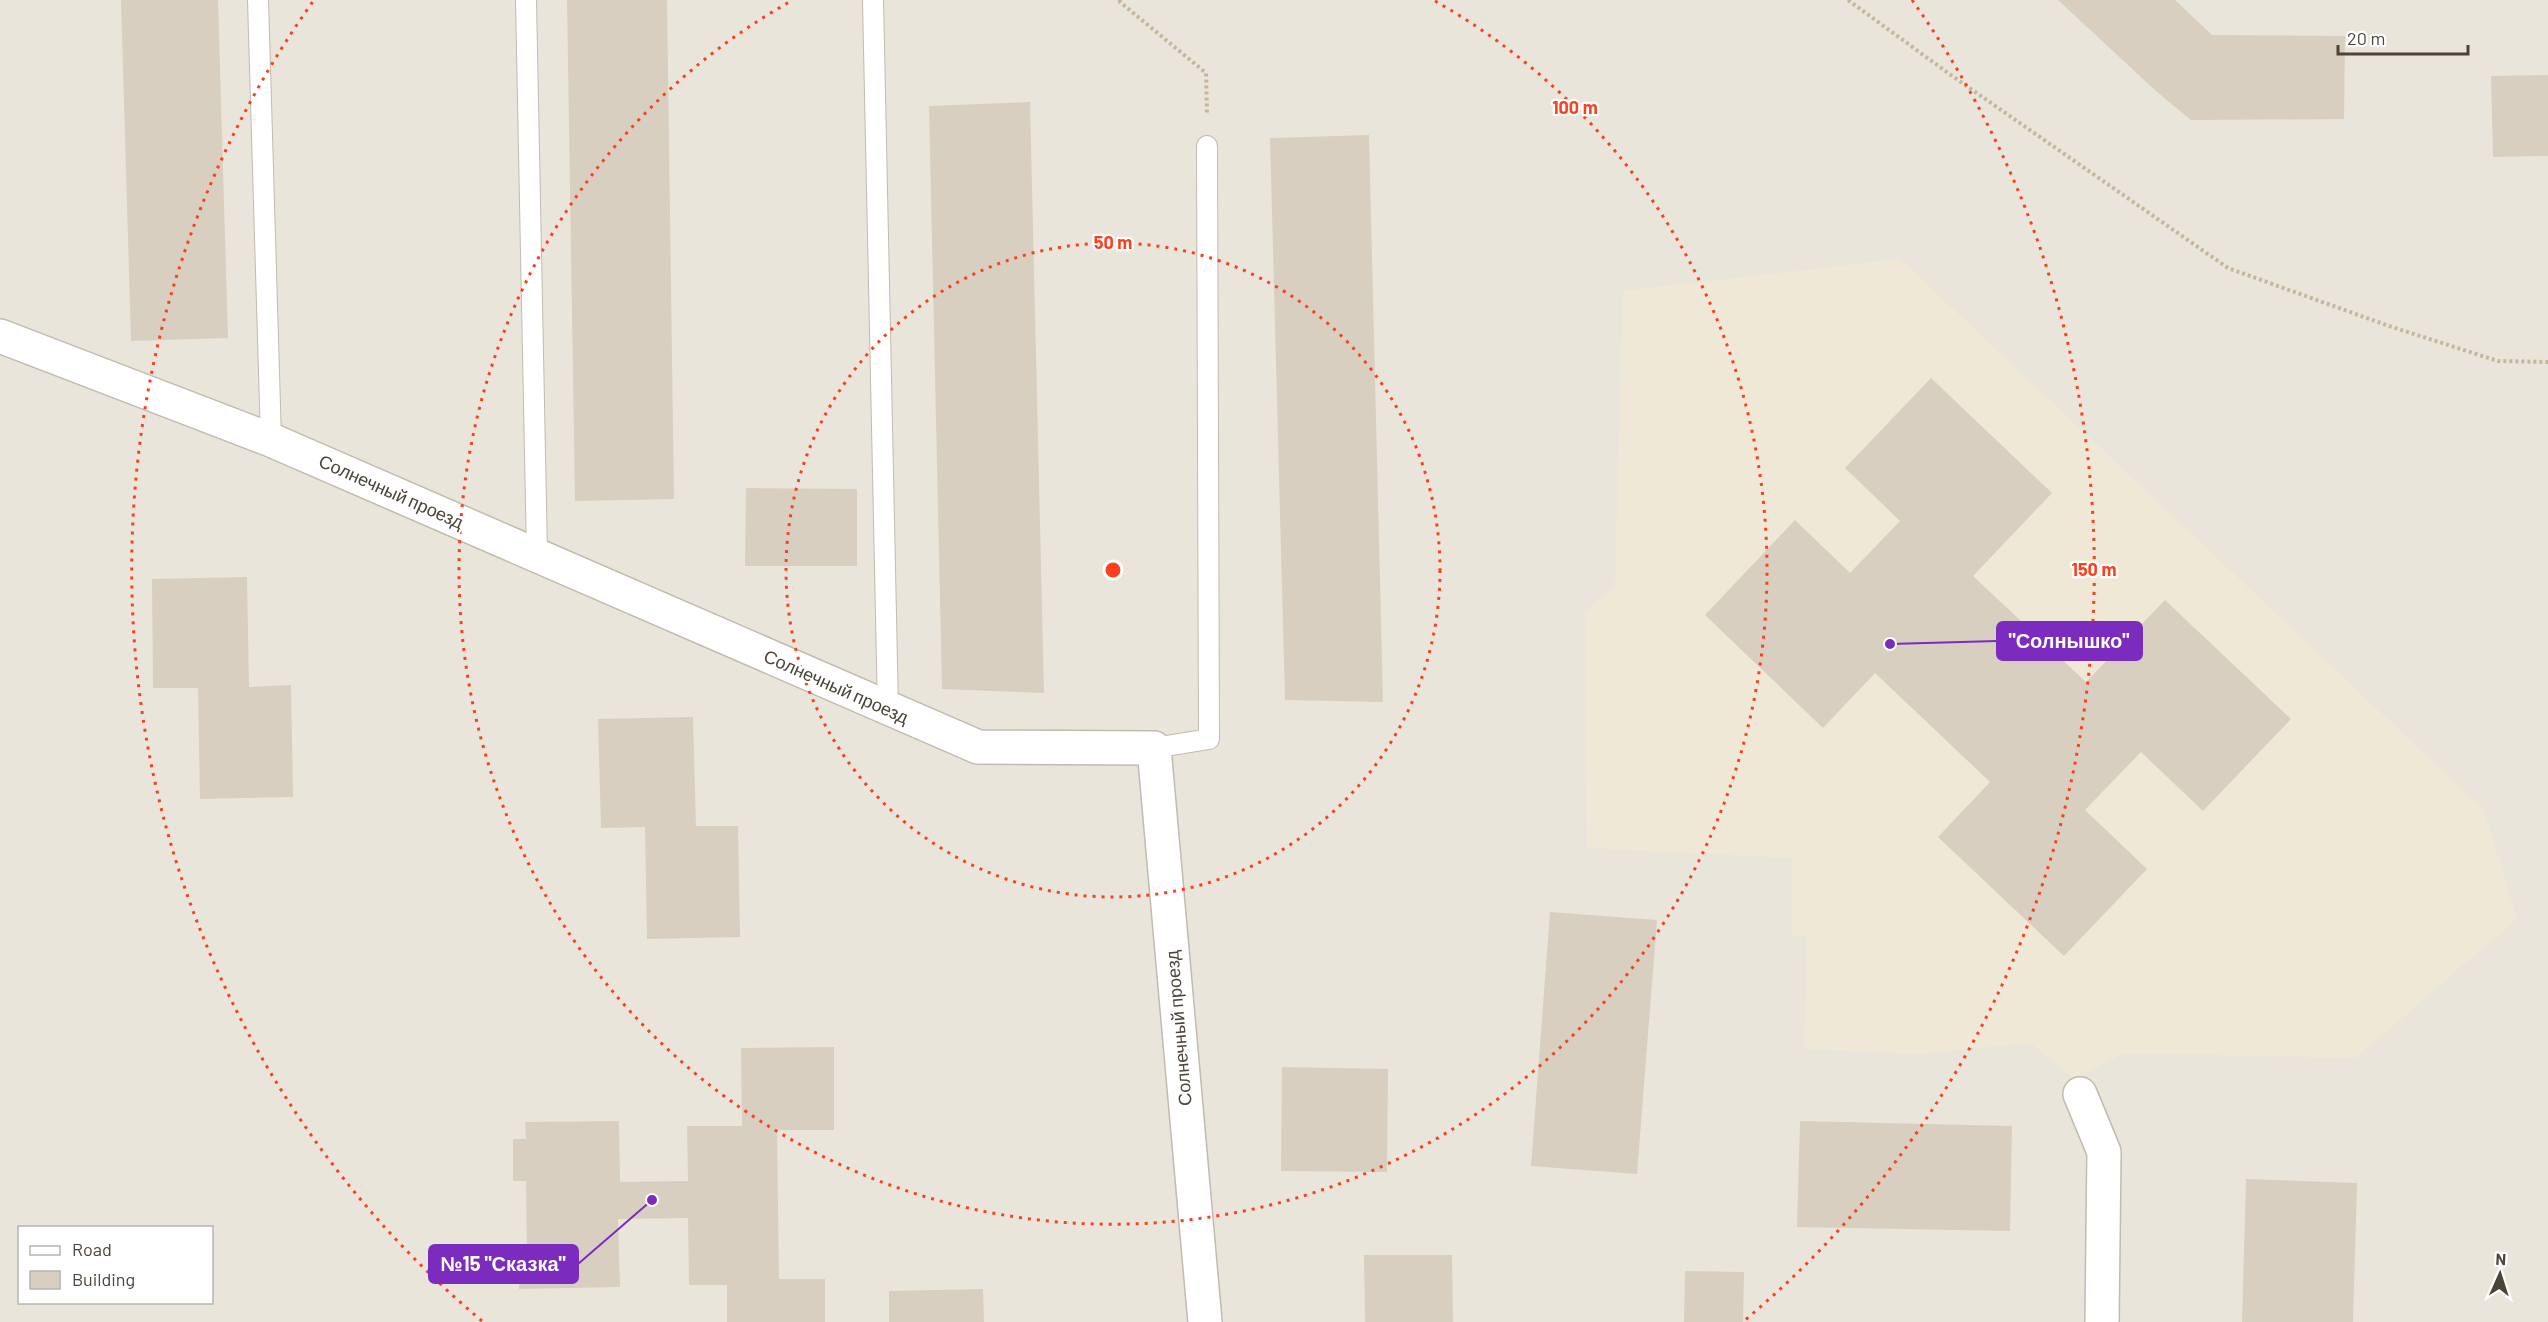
<svg xmlns="http://www.w3.org/2000/svg" width="2548" height="1322" font-family="Barlow,sans-serif">
<style>
.residential{fill:#eae5da;fill-rule:evenodd}
.education{fill:#efe8d6}
.building{fill:#d8cfc1}
.lines{fill:none;stroke-linecap:round;stroke-linejoin:round}
.service-casing{stroke:#c2bbae;stroke-width:22}
.minor-casing{stroke:#c2bbae;stroke-width:36}
.path{stroke:#c4b79f;stroke-width:4;stroke-dasharray:3 3;stroke-linecap:butt}
.service{stroke:#fff;stroke-width:20}
.minor{stroke:#fff;stroke-width:33}
.ring{fill:none;stroke:#fc3f1d;stroke-width:3;stroke-dasharray:3 6}
.labels{text-anchor:middle;stroke-width:4.5;stroke-linejoin:round;paint-order:stroke}
.street-label{font-size:18px;fill:#4b4439;stroke:#fff}
.centre{fill:#fc3f1d;stroke:#fff;stroke-width:3}
.ring-label{font-size:18px;text-anchor:middle;font-weight:bold;fill:#fc3f1d;stroke:#fff;stroke-width:4.5;stroke-linejoin:round;paint-order:stroke}
.leader{fill:none;stroke:#7b2cbf;stroke-width:2}
.callout-dot{fill:#7b2cbf;stroke:#fff;stroke-width:2}
.callout{fill:#7b2cbf;stroke:#7b2cbf;stroke-width:2}
.callout-label{font-size:20px;text-anchor:middle;font-weight:bold;fill:#fff}
</style>
<rect width="100%" height="100%" fill="#f6f3ec"/>
<path class="residential" d="M0,0h2548v1322h-2548zM20,1228h192v74h-192z"/>
<path class="education" d="M1900,259l584,551 33,109 -162,139 -232,-5 -48,26 -45,-36 -114,11 -111,-5 2,-112 -15,-1v-78l-205,-10 -2,-236 30,-26 8,-295z"/>
<path class="building" d="M121,0h97l10,338 -97,3z
M567,0h100l7,499 -99,2z
M2058,0h117l37,35 133,1 -1,83 -153,1 -34,-28z
M2548,75v81l-55,1 -2,-81z
M1030,102l14,591 -102,-4 -13,-583z
M1369,135l14,567 -98,-2 -15,-562z
M1931,378l121,115 -79,83 113,106 79,-82 126,119 -88,92 -62,-59 -56,58 62,59 -83,87 -126,-119 52,-55 -115,-109 -52,55 -118,-113 90,-95 55,53 50,-52 -55,-53z
M746,488l111,1v77h-112z
M247,577l2,110 42,-2 2,112 -93,2 -2,-111h-45l-1,-109z
M693,717l3,109h42l2,111 -93,2 -2,-112 -44,1 -3,-109z
M1550,912l107,8 -20,254 -106,-8z
M834,1047v83h-57l2,149h46v43h-98v-37h-38l-1,-67 -70,1 2,68 -101,2v-29l8,-1 -1,-78h-13v-42h13l-1,-17 94,-1 1,61 68,-1 -1,-55h55l-1,-78z
M1282,1067l106,2 -1,103 -106,-1z
M1800,1121l212,5 -2,105 -213,-4z
M2246,1179l111,4 -4,139h-111z
M1364,1255h88l1,67h-88z
M1685,1271l59,1 -1,50h-59z
M983,1289l1,33h-95v-31z"/>
<g class="lines">
<defs>
<path id="service" d="M258,0l13,440
M526,0l11,555
M873,0l15,710
M1154,748l55,-9 -2,-593"/>
<path id="minor" d="M0,336l271,104 707,307 176,1 51,574
M2080,1094l24,58 -2,170"/>
</defs>
<use href="#service" class="service-casing"/>
<use href="#minor" class="minor-casing"/>
<path class="path" d="M1120,0v2l86,71 1,41
M1848,0l100,73 280,195 161,58 109,35 50,1"/>
<use href="#service" class="service"/>
<use href="#minor" class="minor"/>
</g>
<g class="ring">
<circle cx="1113" cy="570" r="327"/>
<path d="M1435 1A654 654 0 1 1 791 1"/>
<path d="M482 1321A981 981 0 0 1 314 0M1912 0A981 981 0 0 1 1744 1321"/>
</g>
<g class="labels">
<g class="street-label">
<text transform="translate(391 492) rotate(24)" y="6">Солнечный проезд</text>
<text transform="translate(836 687) rotate(24)" y="6">Солнечный проезд</text>
<text transform="translate(1179 1028) rotate(-95)" y="6">Солнечный проезд</text>
</g>
</g>
<circle cx="1113" cy="570" r="9" class="centre"/>
<g class="ring-label">
<text x="1575" y="114">100 m</text>
<text x="1113" y="249">50 m</text>
<text x="2094" y="576">150 m</text>
</g>
<path class="leader" d="M1890 644L1997 641M652 1200L578 1264"/>
<g class="callout-dot">
<circle cx="1890" cy="644" r="6"/>
<circle cx="652" cy="1200" r="6"/>
</g>
<g class="callout">
<rect x="1997" y="622" width="145" height="38" rx="6"/>
<rect x="429" y="1245" width="149" height="38" rx="6"/>
</g>
<g class="callout-label">
<text x="2069" y="648">"Солнышко"</text>
<text x="503" y="1271">№15 "Сказка"</text>
</g>
<rect x="18" y="1226" width="195" height="78" fill="#ffffff" stroke="#b7b4b0" stroke-width="1.5"/>
<rect x="30" y="1246" width="30" height="9" fill="#ffffff" stroke="#b7b4b0" stroke-width="1.5"/>
<text x="72" y="1256" font-size="18" fill="#4b4439">Road</text>
<rect x="30" y="1271" width="30" height="18" fill="#d8cfc1" stroke="#b7b4b0" stroke-width="1.5"/>
<text x="72" y="1286" font-size="18" fill="#4b4439">Building</text>
<g transform="translate(2500 1274) rotate(3)" stroke="#ffffff" stroke-width="4.5" paint-order="stroke">
<path d="M0-4.5L10 22L0 15L-10 22Z" fill="#4b4439"/>
<text y="-9" font-size="16" font-weight="bold" text-anchor="middle" fill="#4b4439">N</text>
</g>
<path d="M2338 45v9h130v-9" fill="none" stroke="#4b4439" stroke-width="3"/>
<text x="2347" y="45" font-size="18" fill="#4b4439" stroke="#ffffff" stroke-width="4.5" paint-order="stroke">20 m</text>
</svg>
